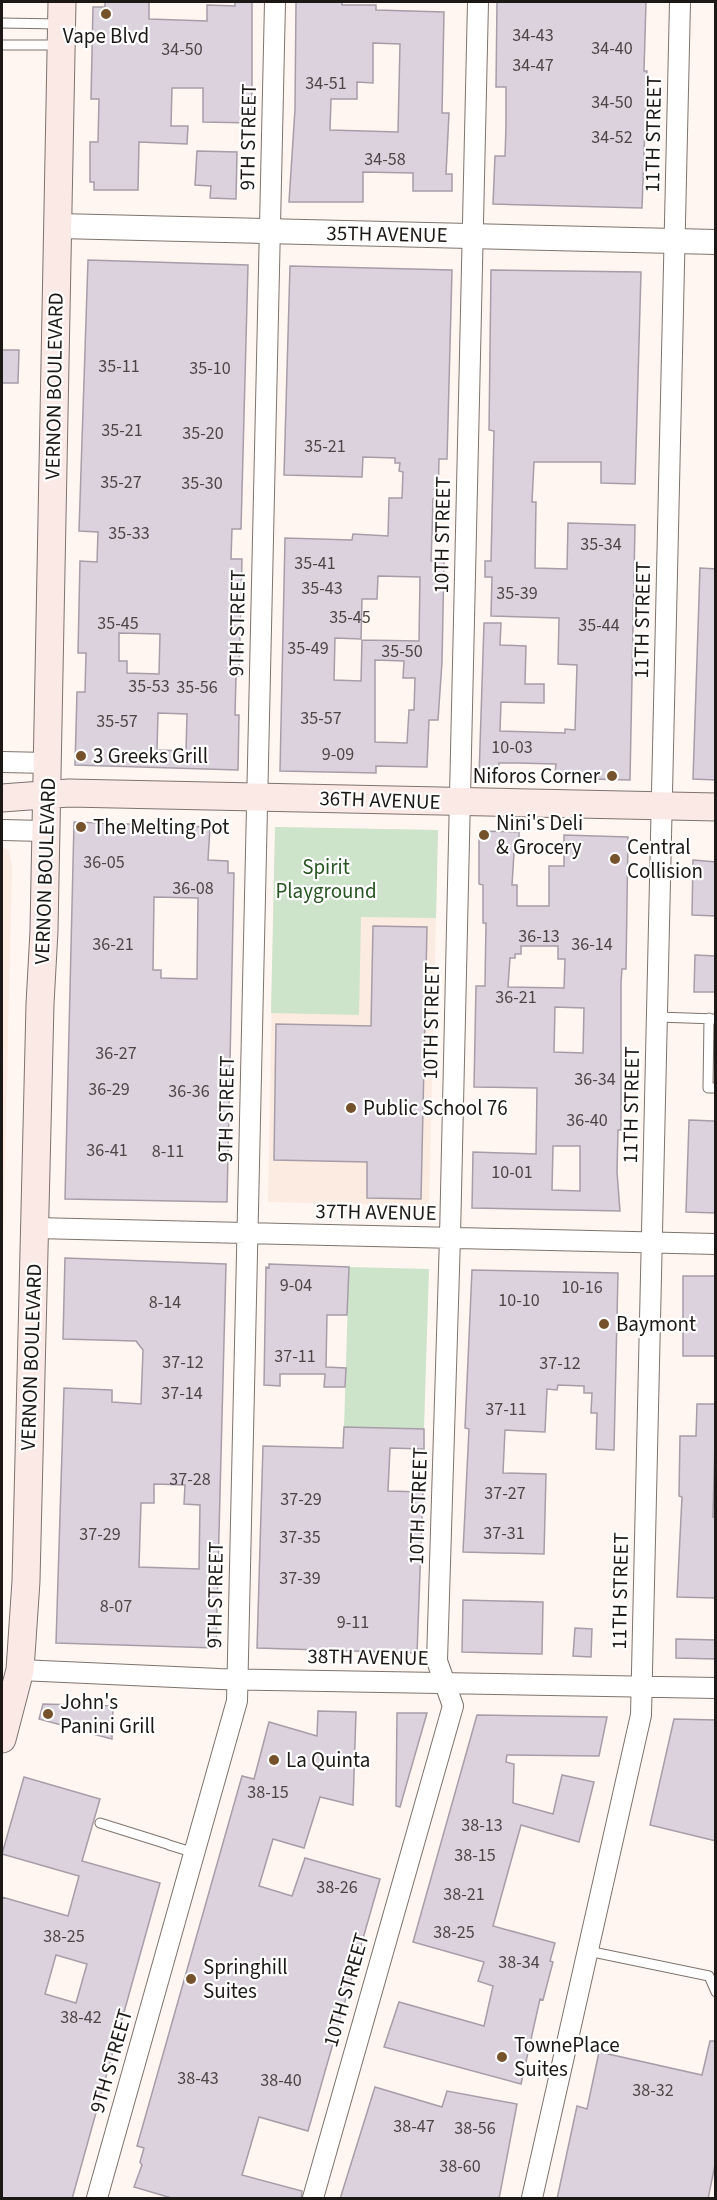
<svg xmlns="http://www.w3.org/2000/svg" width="717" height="2200" font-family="'Source Sans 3',sans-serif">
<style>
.built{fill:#fcebe1}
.green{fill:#cde3ca}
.building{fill:#dcd2dd;stroke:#a79da8;stroke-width:1.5;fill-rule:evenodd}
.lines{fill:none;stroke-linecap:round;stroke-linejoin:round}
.service-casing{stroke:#7f736c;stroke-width:11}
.minor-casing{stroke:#7f736c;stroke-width:22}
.tertiary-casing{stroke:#7f736c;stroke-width:26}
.secondary-casing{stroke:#7f736c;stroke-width:29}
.service{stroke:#fff;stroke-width:9}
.minor{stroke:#fff;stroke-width:20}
.tertiary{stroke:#fff;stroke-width:24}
.secondary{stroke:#fae9e5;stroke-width:27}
.poi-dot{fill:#76522c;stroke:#fff;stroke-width:2}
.labels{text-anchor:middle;stroke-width:4.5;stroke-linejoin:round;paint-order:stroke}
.number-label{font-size:18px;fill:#4c4647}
.poi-label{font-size:21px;fill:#1c1815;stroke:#fff;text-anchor:start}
.street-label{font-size:21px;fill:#1c1815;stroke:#fff}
.park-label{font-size:21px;fill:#285422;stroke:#fff}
</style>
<rect width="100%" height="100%" fill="#fff6f1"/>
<path class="built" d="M275,827l163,3 -9,376 -161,-4z
M2,847l7,4 3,16 -10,423z"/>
<path class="green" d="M275,827l163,3 -2,88 -75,-1 -2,98 -88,-2z
M349,1267l80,2 -5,160 -80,-2z"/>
<path class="building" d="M105,2h44v17l58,2v-16l28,1v-4h17v121l-49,-1v-34h-31l-1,38h17l-1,18 -48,-2 -1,48h-44v-8h-4v-40h8l1,-43h-8l2,-92h12z
M296,2h46v3h34v5l68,2 -2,101h7l-3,61h6v17h-39v-18l-50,-1v30h-74l6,-93zM373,43l27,1 -2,88 -68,-2 1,-31h26v-17l16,1z
M497,2h149l-2,69h3l-5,137 -149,-4 2,-48h10l1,-30v-39h-10z
M197,151l40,1 -1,47 -26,-1 1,-12 -16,-1z
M88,260l160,5 -7,264h-9l-1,30h11l-3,117h-3l-1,39h4l-1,55 -163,-5 2,-73h8l1,-39h-8l2,-92 17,1 1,-30 -19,-1zM119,633l41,1 -1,40 -32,-1v-12h-8zM158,713l29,1 -1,37 -29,-1z
M290,266l162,4 -5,189h-8l-1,40h-5l-1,36 -1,26h13l-2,101 -4,58h-9l-2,47 -51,-1v7l-96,-2 5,-233 67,2 1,-6 35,2 1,-38h13l1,-26 -4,-1 1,-8h-5v-5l-32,-1 -1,20 -78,-2zM378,576l42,1 -1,64 -57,-1 -1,41 -27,-1 1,-42 26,1 1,-40h15zM375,660l29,1 -1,17h12l-1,32h-5l-2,33 -32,-1z
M491,270l150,2 -6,212 -34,-1v-21h-67l-2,40h4l-1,66 32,1 1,-46 67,2 -5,255 -37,-1v-3l-38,-3 1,-9 -39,-1h-18l-1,14h-19l5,-154h17l-1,22 26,1 -1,38h19v19l-43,-1 -1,29 65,2v-4l10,1 2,-65 -19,-1 1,-46 -68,-2 1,-39h-7v-16h6l3,-130 -5,-1z
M2,350h17l-1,33h-16z
M700,568l16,1v211l-23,-1z
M74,822l136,5 -2,33 20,1v12h6l-7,329 -162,-3zM154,897l44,1 -1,81 -36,-1v-8h-8z
M479,831l40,1v21h-5l-2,32h5v21h32v-40h15v-31l64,2 -2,132h-4l-1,13v148h-3l-1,42 3,39 -148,-3 1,-56 63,2 1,-66 -63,-1 2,-101h9l1,-63h-3v-38l-4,-1zM521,946h37v13h7l-1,29 -56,-1 2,-29h5v-4h6zM555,1007l29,1 -1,45 -29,-1zM553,1146h27v45l-28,-1z
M693,860l23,2v54l-24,-1z
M373,926l54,1 -6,272 -54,-1v-36l-93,-2 2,-136 95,2z
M695,955l21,1v36h-22z
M689,1120l25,1 2,4v88l-30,-1z
M65,1258l161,6 -10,384 -160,-5 8,-255 48,2v12l29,2 2,-54 -7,-9 -73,-2zM154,1484l31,1 -1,19 16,1 -1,64 -60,-2 2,-64h13z
M269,1264l80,3 -2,48h-20l-1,52 20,1 -1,19h-21l1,-13h-45v12l-16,-1 2,-118 3,1z
M472,1270l146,3 -4,177 -18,-1 1,-36h-6l1,-20h-8v-7l-26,-1 -1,5 -10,-1 -2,43 -40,-2 -2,43 43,1 -2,80 -81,-2 6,-123 -4,-1z
M683,1276h33v80h-33z
M697,1404h19l-3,113h3v81l-39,-1 5,-100 -3,-1 1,-60h16z
M344,1427l80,2v20l-34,-1 -2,43 35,1 -6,161 -160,-5 6,-202 80,2z
M463,1600l80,2 -1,52 -80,-2z
M575,1628l17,1 -1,28 -18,-1z
M676,1639l40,1v19l-40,-1z
M43,1704l70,2 -1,33 -31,-8v-5h-16l-26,-7z
M318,1711l38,1 -3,93 -33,-8 -16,51 -31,-9 -14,47 33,10 13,-38 75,21 -72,252 -49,-14 -17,58 60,16 -1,8h-126l-41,-12 8,-22 -2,-3 4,-14 -7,-2 105,-370 12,3 15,-57 48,14z
M397,1713h30l-27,94 -4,-1z
M477,1715l130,2 -8,39 -92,-1 -1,7 8,2 -1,39 40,11 9,-39 32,7 -15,60 -58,-17 -28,101 62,17 -5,18 3,1 -10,38 -3,-1 -19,85 -137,-37 15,-45 85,24 9,-40 -15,-5 6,-19 -71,-20z
M674,1719l42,1v121l-66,-16z
M24,1777l76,22 -18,62 78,22 -88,316h-70v-302l66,19 11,-40 -77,-22zM56,1955l31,9 -11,39 -31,-9z
M710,2041h6v119l-8,39h-151l20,-93 10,3 12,-57 103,23z
M375,2087l67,20 5,-16 70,13 -18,95h-159z"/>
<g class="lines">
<defs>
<path id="service" d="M2,23l57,1
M2,45h57
M657,1017l59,2
M709,1018l-1,70h8
M100,1823l67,21
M169,1845l26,8
M588,1951l121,25 7,16"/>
<path id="minor" d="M2,762l46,1
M2,830l43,1
M35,1228l681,16
M20,1670l199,9 497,9
M97,2198l140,-497 38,-1699
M313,2198l140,-492 -16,-45 13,-424 28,-1235
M532,2198l109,-483 39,-1713"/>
<path id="tertiary" d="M58,226l658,16"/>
<path id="secondary" d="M2,798l67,-5 647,14
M2,1739l18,-69 6,-89 14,-577 4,-73 18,-929"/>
</defs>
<use href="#service" class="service-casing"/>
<use href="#minor" class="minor-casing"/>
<use href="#tertiary" class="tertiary-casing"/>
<use href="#secondary" class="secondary-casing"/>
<use href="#service" class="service"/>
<use href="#minor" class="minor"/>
<use href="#tertiary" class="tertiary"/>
<use href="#secondary" class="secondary"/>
</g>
<g class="poi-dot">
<circle cx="106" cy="14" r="6"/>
<circle cx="81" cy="756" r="6"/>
<circle cx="612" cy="776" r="6"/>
<circle cx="81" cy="827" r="6"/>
<circle cx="484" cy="835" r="6"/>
<circle cx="615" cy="859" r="6"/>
<circle cx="351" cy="1108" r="6"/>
<circle cx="604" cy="1324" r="6"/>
<circle cx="48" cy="1714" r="6"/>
<circle cx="274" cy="1760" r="6"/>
<circle cx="191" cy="1979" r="6"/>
<circle cx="502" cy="2057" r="6"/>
</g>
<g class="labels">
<g class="number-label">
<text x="533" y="41">34-43</text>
<text x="612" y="54">34-40</text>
<text x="182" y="55">34-50</text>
<text x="533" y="71">34-47</text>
<text x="326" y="89">34-51</text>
<text x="612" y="108">34-50</text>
<text x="612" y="143">34-52</text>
<text x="385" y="165">34-58</text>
<text x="119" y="372">35-11</text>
<text x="210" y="374">35-10</text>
<text x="122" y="436">35-21</text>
<text x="203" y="439">35-20</text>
<text x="325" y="452">35-21</text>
<text x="121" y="488">35-27</text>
<text x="202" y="489">35-30</text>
<text x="129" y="539">35-33</text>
<text x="601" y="550">35-34</text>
<text x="315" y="569">35-41</text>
<text x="322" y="594">35-43</text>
<text x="517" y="599">35-39</text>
<text x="350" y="623">35-45</text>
<text x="118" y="629">35-45</text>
<text x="599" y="631">35-44</text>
<text x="308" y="654">35-49</text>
<text x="402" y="657">35-50</text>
<text x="149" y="692">35-53</text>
<text x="197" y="693">35-56</text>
<text x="321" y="724">35-57</text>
<text x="117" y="727">35-57</text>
<text x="512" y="753">10-03</text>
<text x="338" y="760">9-09</text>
<text x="104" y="868">36-05</text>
<text x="193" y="894">36-08</text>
<text x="539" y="942">36-13</text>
<text x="113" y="950">36-21</text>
<text x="592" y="950">36-14</text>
<text x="516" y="1003">36-21</text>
<text x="116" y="1059">36-27</text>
<text x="595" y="1085">36-34</text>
<text x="109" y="1095">36-29</text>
<text x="189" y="1097">36-36</text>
<text x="587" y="1126">36-40</text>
<text x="107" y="1156">36-41</text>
<text x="168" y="1157">8-11</text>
<text x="512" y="1178">10-01</text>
<text x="296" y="1291">9-04</text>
<text x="582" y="1293">10-16</text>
<text x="519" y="1306">10-10</text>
<text x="165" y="1308">8-14</text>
<text x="295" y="1362">37-11</text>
<text x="183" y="1368">37-12</text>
<text x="560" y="1369">37-12</text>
<text x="182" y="1399">37-14</text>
<text x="506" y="1415">37-11</text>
<text x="190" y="1485">37-28</text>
<text x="505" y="1499">37-27</text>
<text x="301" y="1505">37-29</text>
<text x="504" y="1539">37-31</text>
<text x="100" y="1540">37-29</text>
<text x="300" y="1543">37-35</text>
<text x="300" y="1584">37-39</text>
<text x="116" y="1612">8-07</text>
<text x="353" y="1628">9-11</text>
<text x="268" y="1798">38-15</text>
<text x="482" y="1831">38-13</text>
<text x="475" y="1861">38-15</text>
<text x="337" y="1893">38-26</text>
<text x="464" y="1900">38-21</text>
<text x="454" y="1938">38-25</text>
<text x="64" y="1942">38-25</text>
<text x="519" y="1968">38-34</text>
<text x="81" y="2023">38-42</text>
<text x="198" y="2084">38-43</text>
<text x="281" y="2086">38-40</text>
<text x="653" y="2096">38-32</text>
<text x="414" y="2132">38-47</text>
<text x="475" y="2134">38-56</text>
<text x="460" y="2172">38-60</text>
</g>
<g class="poi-label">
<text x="106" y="43" text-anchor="middle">Vape Blvd</text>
<text x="93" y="763">3 Greeks Grill</text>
<text x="600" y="783" text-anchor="end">Niforos Corner</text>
<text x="496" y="830">Nini's Deli<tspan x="496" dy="24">&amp; Grocery</tspan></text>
<text x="93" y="834">The Melting Pot</text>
<text x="627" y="854">Central<tspan x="627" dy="24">Collision</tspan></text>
<text x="363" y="1115">Public School 76</text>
<text x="616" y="1331">Baymont</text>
<text x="60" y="1709">John's<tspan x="60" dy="24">Panini Grill</tspan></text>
<text x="286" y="1767">La Quinta</text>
<text x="203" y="1974">Springhill<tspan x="203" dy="24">Suites</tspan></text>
<text x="514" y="2052">TownePlace<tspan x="514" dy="24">Suites</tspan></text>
</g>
<g class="street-label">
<text transform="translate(653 134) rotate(-89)" y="7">11TH STREET</text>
<text transform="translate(248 137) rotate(-89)" y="7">9TH STREET</text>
<text transform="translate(387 234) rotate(1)" y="7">35TH AVENUE</text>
<text transform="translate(54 386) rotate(-89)" y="7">VERNON BOULEVARD</text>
<text transform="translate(442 535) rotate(-89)" y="7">10TH STREET</text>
<text transform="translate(642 620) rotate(-89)" y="7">11TH STREET</text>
<text transform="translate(237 623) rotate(-89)" y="7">9TH STREET</text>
<text transform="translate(380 800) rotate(2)" y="7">36TH AVENUE</text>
<text transform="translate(45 871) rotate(-88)" y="7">VERNON BOULEVARD</text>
<text transform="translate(431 1021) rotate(-89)" y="7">10TH STREET</text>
<text transform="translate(631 1105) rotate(-89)" y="7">11TH STREET</text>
<text transform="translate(226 1109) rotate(-89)" y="7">9TH STREET</text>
<text transform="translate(376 1212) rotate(1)" y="7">37TH AVENUE</text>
<text transform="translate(31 1357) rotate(-88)" y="7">VERNON BOULEVARD</text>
<text transform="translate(418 1506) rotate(-88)" y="7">10TH STREET</text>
<text transform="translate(620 1591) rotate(-89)" y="7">11TH STREET</text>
<text transform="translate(215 1595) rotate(-89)" y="7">9TH STREET</text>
<text transform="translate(368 1657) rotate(1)" y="7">38TH AVENUE</text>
<text transform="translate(346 1990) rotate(-74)" y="7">10TH STREET</text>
<text transform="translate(111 2061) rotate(-74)" y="7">9TH STREET</text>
</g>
<g class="park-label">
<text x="326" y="874">Spirit<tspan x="326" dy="24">Playground</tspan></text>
</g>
</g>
<rect width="717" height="2200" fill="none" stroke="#1c1815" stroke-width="6"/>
</svg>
